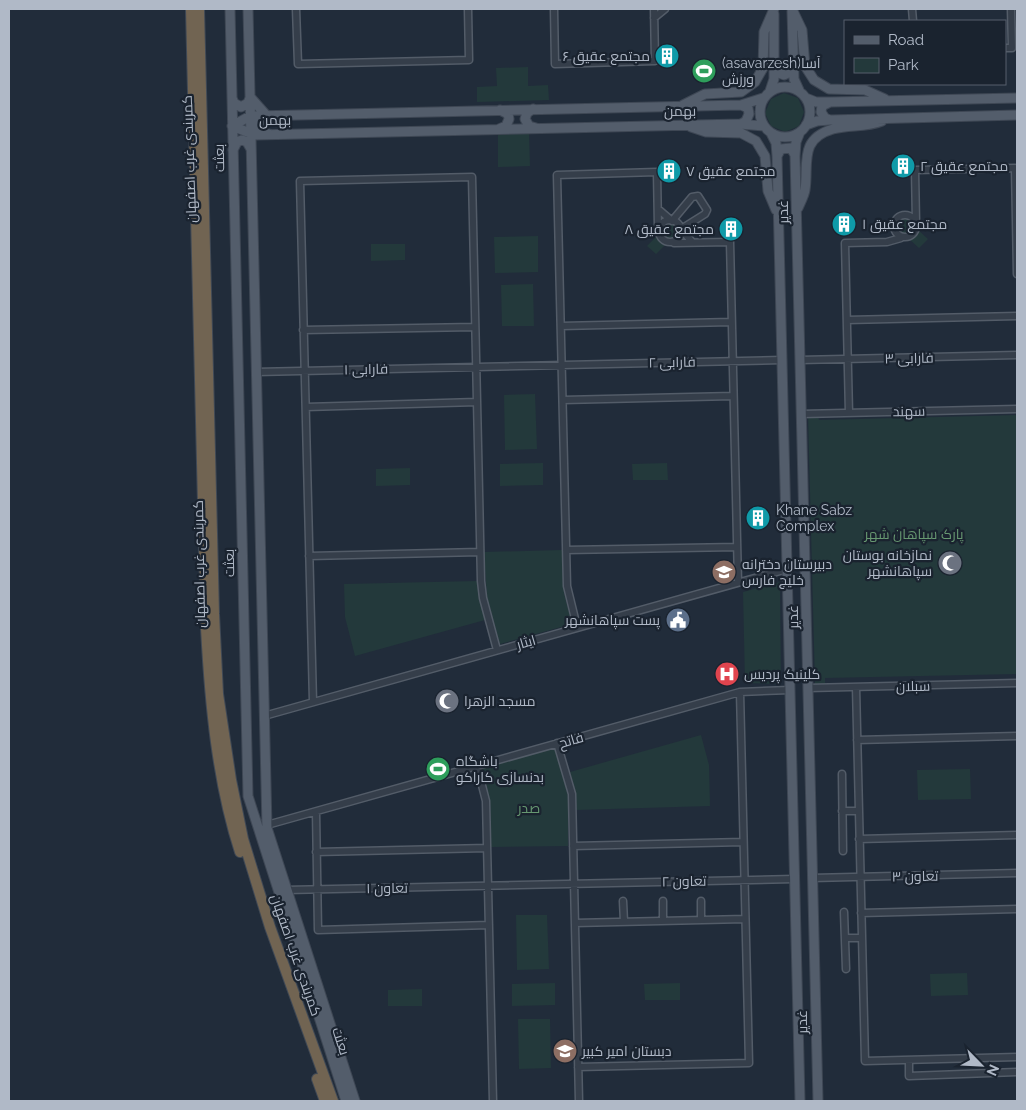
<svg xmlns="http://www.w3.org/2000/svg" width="1026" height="1110" font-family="Raleway,Cairo,sans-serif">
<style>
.green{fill:#23393b}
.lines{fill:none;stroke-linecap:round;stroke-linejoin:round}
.minor-casing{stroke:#535c68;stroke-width:9}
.major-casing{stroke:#3e4754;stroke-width:11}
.highway-casing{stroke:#404955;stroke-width:12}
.minor{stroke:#353e4a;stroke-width:6}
.major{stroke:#535d6b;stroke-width:9}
.highway{stroke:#716452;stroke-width:10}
.labels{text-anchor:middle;stroke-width:4.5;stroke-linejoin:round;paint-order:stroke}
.poi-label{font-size:14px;fill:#b0b9c7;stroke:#1a232f;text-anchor:start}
.street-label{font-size:14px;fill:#b0b9c7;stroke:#1a232f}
.park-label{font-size:14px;fill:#679871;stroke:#1a232f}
</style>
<rect width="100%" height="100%" fill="#212c3a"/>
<path class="green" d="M528,67v19l20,-1 1,15 -72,2v-15l20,-1 -1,-18z
M784,93l14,5 6,14 -5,14 -14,6 -14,-6 -6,-13 6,-14z
M498,133h31l1,33 -32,1z
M897 226a8 8 0 1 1 16 0a8 8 0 1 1-16 0Z
M662 231a8 8 0 1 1 16 0a8 8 0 1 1-16 0Z
M918,230l10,9 -9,9 -10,-9z
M538,236v36l-43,1 -1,-36z
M657,236l9,8 -10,10 -9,-8z
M371,244h34v16l-34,1z
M533,284l1,42h-32l-1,-41z
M535,394l2,55 -32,1 -1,-55z
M808,414h10l1,6 198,-5v259l-192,4v6h-10z
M543,463v22l-43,1v-22z
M667,463l1,17h-35l-1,-16z
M410,468v17l-34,1v-17z
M562,550l2,43 8,31 -72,20 -13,-47 -3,-45z
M477,581l8,39 -130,36 -10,-39 -1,-33z
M780,582l1,102 -36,-1 -2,-91z
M701,735l8,30 1,41 -134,4v-17l-6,-21z
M555,748l13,47v51l-77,1 -1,-46 -8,-33z
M970,769l1,30 -53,1 -1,-30z
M516,915h31l2,54 -32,1z
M967,973l1,22 -37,1 -1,-22z
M555,983v22l-43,1v-22z
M680,983v17h-35l-1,-16z
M422,989v17h-34v-16z
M518,1019h32l1,49 -32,1z"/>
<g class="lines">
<defs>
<path id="minor" d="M296,9l2,55 171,-4 -1,-51
M554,9l1,55 100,-3 -1,-52
M912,9l1,12
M654,18l11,-9
M1005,48h7l-1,-39
M658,209l14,12 20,-24 6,-1 9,14 -2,4 -24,15 11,13
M894 226a11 11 0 1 1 22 0a11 11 0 1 1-22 0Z
M659 231a11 11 0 1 1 22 0a11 11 0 1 1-22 0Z
M916,222l-1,-52 100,-2 2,106
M674,243l56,-1 8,340
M847,320l170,-4
M561,326l170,-4
M303,330l172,-3
M800,360l217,-5
M256,372l526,-12
M563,400l170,-4
M306,407l171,-5
M849,413l-4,-170 42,-1 14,-4
M801,414l216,-5
M566,550l171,-3
M309,556l171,-4
M577,627l-10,-41 -10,-411 100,-3 1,56
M856,687l9,374 152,-4
M808,688l209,-5
M313,702l-13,-521 172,-4 9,404 2,17 14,52
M264,716l523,-147
M857,740l160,-4
M557,743l15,51 7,307
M477,766l9,35 7,300
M842,774l1,77
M842,811h17
M316,812l2,118 171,-5
M267,825l473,-133 50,-2
M859,839l158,-4
M573,846l170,-4
M316,852l171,-4
M812,878l205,-5
M286,890l508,-11
M623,901l1,21
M663,901v20
M844,912l2,57
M861,913l156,-4
M701,920v-19
M575,923l170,-4
M845,938h17
M909,1060v16l108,-4
M578,1067l171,-4 -9,-371"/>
<path id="major" d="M230,9l18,787 98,305
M248,9l19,819 88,273
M792,9l10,21 3,36 9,14 15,9 36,1 20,9
M792,11l2,68 5,11
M775,66l4,7 5,2 8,-4 1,-5
M760 112a25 25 0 1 1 50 0a25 25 0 1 1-50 0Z
M770,91l4,-12v-65
M232,98l2,5 7,4 7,-4 2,-5
M251,98l16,18 -7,4 -2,5 3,7 8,2
M806,98l10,4h14l187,-4
M830,102l-8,4 -1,6 4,6 5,2
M683,105l22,-11 36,-2 14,-10 8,-14 1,-36 10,-23
M533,109l-6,4 -2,6 4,7 7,2
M741,124l5,-3 3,-7 -1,-6 -7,-3
M806,125l11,-4 13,-1 187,-5
M232,126l18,-10 491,-11 22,-7
M232,126l23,9 485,-11 24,2
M691,127l15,5 35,1 15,8 9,15 3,35 8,19
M499,129l7,-3 3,-7 -1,-5 -8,-4
M800,132l-4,10 -1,14 23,945
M771,133l5,10 1,13 23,945
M233,150l4,-8 5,-2 5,2 4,7
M777,156l4,-7 10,-1 4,7
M798,208c2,-5 6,-12 7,-18 4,-25 -7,-51 28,-61 17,-5 31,-1 49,-8"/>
<path id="highway" d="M191,9l15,619c4,74 11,153 34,224
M199,9l15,605 4,80 13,86 12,59 27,88 63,174
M317,1079l8,22"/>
</defs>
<use href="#minor" class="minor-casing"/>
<use href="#major" class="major-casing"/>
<use href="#highway" class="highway-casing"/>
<use href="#minor" class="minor"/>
<use href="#major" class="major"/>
<use href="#highway" class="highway"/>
</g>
<defs>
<symbol id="building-disc" viewBox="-11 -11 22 22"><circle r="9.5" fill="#0f9aa8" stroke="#1a232f"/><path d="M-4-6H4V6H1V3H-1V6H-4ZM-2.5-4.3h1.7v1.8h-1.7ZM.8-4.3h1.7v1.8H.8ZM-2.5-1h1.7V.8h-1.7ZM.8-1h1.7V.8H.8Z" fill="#fff"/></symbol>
<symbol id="stadium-disc" viewBox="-11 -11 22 22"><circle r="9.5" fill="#2e9e5b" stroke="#1a232f"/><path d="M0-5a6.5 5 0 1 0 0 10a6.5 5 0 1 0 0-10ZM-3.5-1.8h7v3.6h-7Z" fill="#fff"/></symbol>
<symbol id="mosque-disc" viewBox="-11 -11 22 22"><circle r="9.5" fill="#6b7280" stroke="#1a232f"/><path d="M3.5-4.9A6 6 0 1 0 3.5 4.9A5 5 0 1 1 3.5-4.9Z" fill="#fff"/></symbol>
<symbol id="school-disc" viewBox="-11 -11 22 22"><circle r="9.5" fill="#8d6e63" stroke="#1a232f"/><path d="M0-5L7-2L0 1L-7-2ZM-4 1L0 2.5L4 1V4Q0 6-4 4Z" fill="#fff"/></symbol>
<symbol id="civic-disc" viewBox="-11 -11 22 22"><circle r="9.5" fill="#5c6f8a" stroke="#1a232f"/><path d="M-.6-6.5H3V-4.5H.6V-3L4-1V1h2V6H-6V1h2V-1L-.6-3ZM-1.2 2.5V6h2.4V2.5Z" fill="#fff"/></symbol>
<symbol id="hospital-disc" viewBox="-11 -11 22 22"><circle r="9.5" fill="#e0444e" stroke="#1a232f"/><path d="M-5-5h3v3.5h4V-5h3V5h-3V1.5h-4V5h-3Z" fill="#fff"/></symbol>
</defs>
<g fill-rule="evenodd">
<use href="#building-disc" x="653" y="42" width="28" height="28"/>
<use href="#stadium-disc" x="690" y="57" width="28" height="28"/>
<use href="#building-disc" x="889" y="152" width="28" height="28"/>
<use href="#building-disc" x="655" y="157" width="28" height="28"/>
<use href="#building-disc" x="830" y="210" width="28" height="28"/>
<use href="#building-disc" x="717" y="215" width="28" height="28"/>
<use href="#building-disc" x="744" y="504" width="28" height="28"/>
<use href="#mosque-disc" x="936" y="549" width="28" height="28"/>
<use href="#school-disc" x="710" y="558" width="28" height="28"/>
<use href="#civic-disc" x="664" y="606" width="28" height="28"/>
<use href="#hospital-disc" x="713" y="660" width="28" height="28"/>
<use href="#mosque-disc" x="433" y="687" width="28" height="28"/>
<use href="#stadium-disc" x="424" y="755" width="28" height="28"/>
<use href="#school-disc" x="551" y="1037" width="28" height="28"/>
</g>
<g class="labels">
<g class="poi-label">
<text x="650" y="61" text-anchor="end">مجتمع عقیق ۶</text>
<text x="722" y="68">(asavarzesh)آسا<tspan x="722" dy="16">ورزش</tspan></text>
<text x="920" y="171">مجتمع عقیق ۲</text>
<text x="686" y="176">مجتمع عقیق ۷</text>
<text x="862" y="229">مجتمع عقیق ۱</text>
<text x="714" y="234" text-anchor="end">مجتمع عقیق ۸</text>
<text x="776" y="515">Khane Sabz<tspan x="776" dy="16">Complex</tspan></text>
<text x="932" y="560" text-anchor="end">نمازخانه بوستان<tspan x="932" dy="16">سپاهانشهر</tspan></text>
<text x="742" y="569">دبیرستان دخترانه<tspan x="742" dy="16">خلیج فارس</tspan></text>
<text x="660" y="625" text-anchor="end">پست سپاهانشهر</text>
<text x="744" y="679">کلینیک پردیس</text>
<text x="464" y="706">مسجد الزهرا</text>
<text x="456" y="766">باشگاه<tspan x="456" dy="16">بدنسازی کاراکو</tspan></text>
<text x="582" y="1056">دبستان امیر کبیر</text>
</g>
<g class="street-label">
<text transform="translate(680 111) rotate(-1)" y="5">بهمن</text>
<text transform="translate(275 120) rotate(-1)" y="5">بهمن</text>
<text transform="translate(219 158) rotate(-91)" y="5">بعثت</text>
<text transform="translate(189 159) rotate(-92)" y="5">کمربندی غرب اصفهان</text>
<text transform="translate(783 212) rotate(-91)" y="5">غدیر</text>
<text transform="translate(909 358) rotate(-1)" y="5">فارابی ۳</text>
<text transform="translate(672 362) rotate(-1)" y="5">فارابی ۲</text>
<text transform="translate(366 369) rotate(-1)" y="5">فارابی ۱</text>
<text transform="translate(909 411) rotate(-1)" y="5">سهند</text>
<text transform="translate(229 563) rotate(-91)" y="5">بعثت</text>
<text transform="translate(199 564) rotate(-91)" y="5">کمربندی غرب اصفهان</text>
<text transform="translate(793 617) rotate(-91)" y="5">غدیر</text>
<text transform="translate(526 642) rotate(-16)" y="5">ایثار</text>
<text transform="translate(913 686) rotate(-1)" y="5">سبلان</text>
<text transform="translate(571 740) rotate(-16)" y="5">فاتح</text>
<text transform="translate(915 876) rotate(-1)" y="5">تعاون ۳</text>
<text transform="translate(684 881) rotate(-1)" y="5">تعاون ۲</text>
<text transform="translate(387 888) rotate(-1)" y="5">تعاون ۱</text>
<text transform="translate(296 955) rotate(71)" y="5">کمربندی غرب اصفهان</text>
<text transform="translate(802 1022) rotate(-91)" y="5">غدیر</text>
<text transform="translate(341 1041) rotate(72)" y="5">بعثت</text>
</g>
<g class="park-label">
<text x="914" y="539">پارک سپاهان شهر</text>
<text x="529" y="813">صدر</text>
</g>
</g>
<rect width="1026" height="1110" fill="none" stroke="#b0b9c7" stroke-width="20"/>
<rect x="844" y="20" width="162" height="65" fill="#1a232f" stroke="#565f6c"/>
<rect x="854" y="36" width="25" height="8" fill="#535d6b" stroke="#565f6c"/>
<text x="888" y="45" font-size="15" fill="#b0b9c7">Road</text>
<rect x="854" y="58" width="25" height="15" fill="#23393b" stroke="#565f6c"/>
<text x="888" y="70" font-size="15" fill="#b0b9c7">Park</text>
<g transform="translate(981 1065) rotate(114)" stroke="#1a232f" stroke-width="4" paint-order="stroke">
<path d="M0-4L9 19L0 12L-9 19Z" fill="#b0b9c7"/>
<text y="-8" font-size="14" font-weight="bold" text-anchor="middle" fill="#b0b9c7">N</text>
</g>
</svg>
